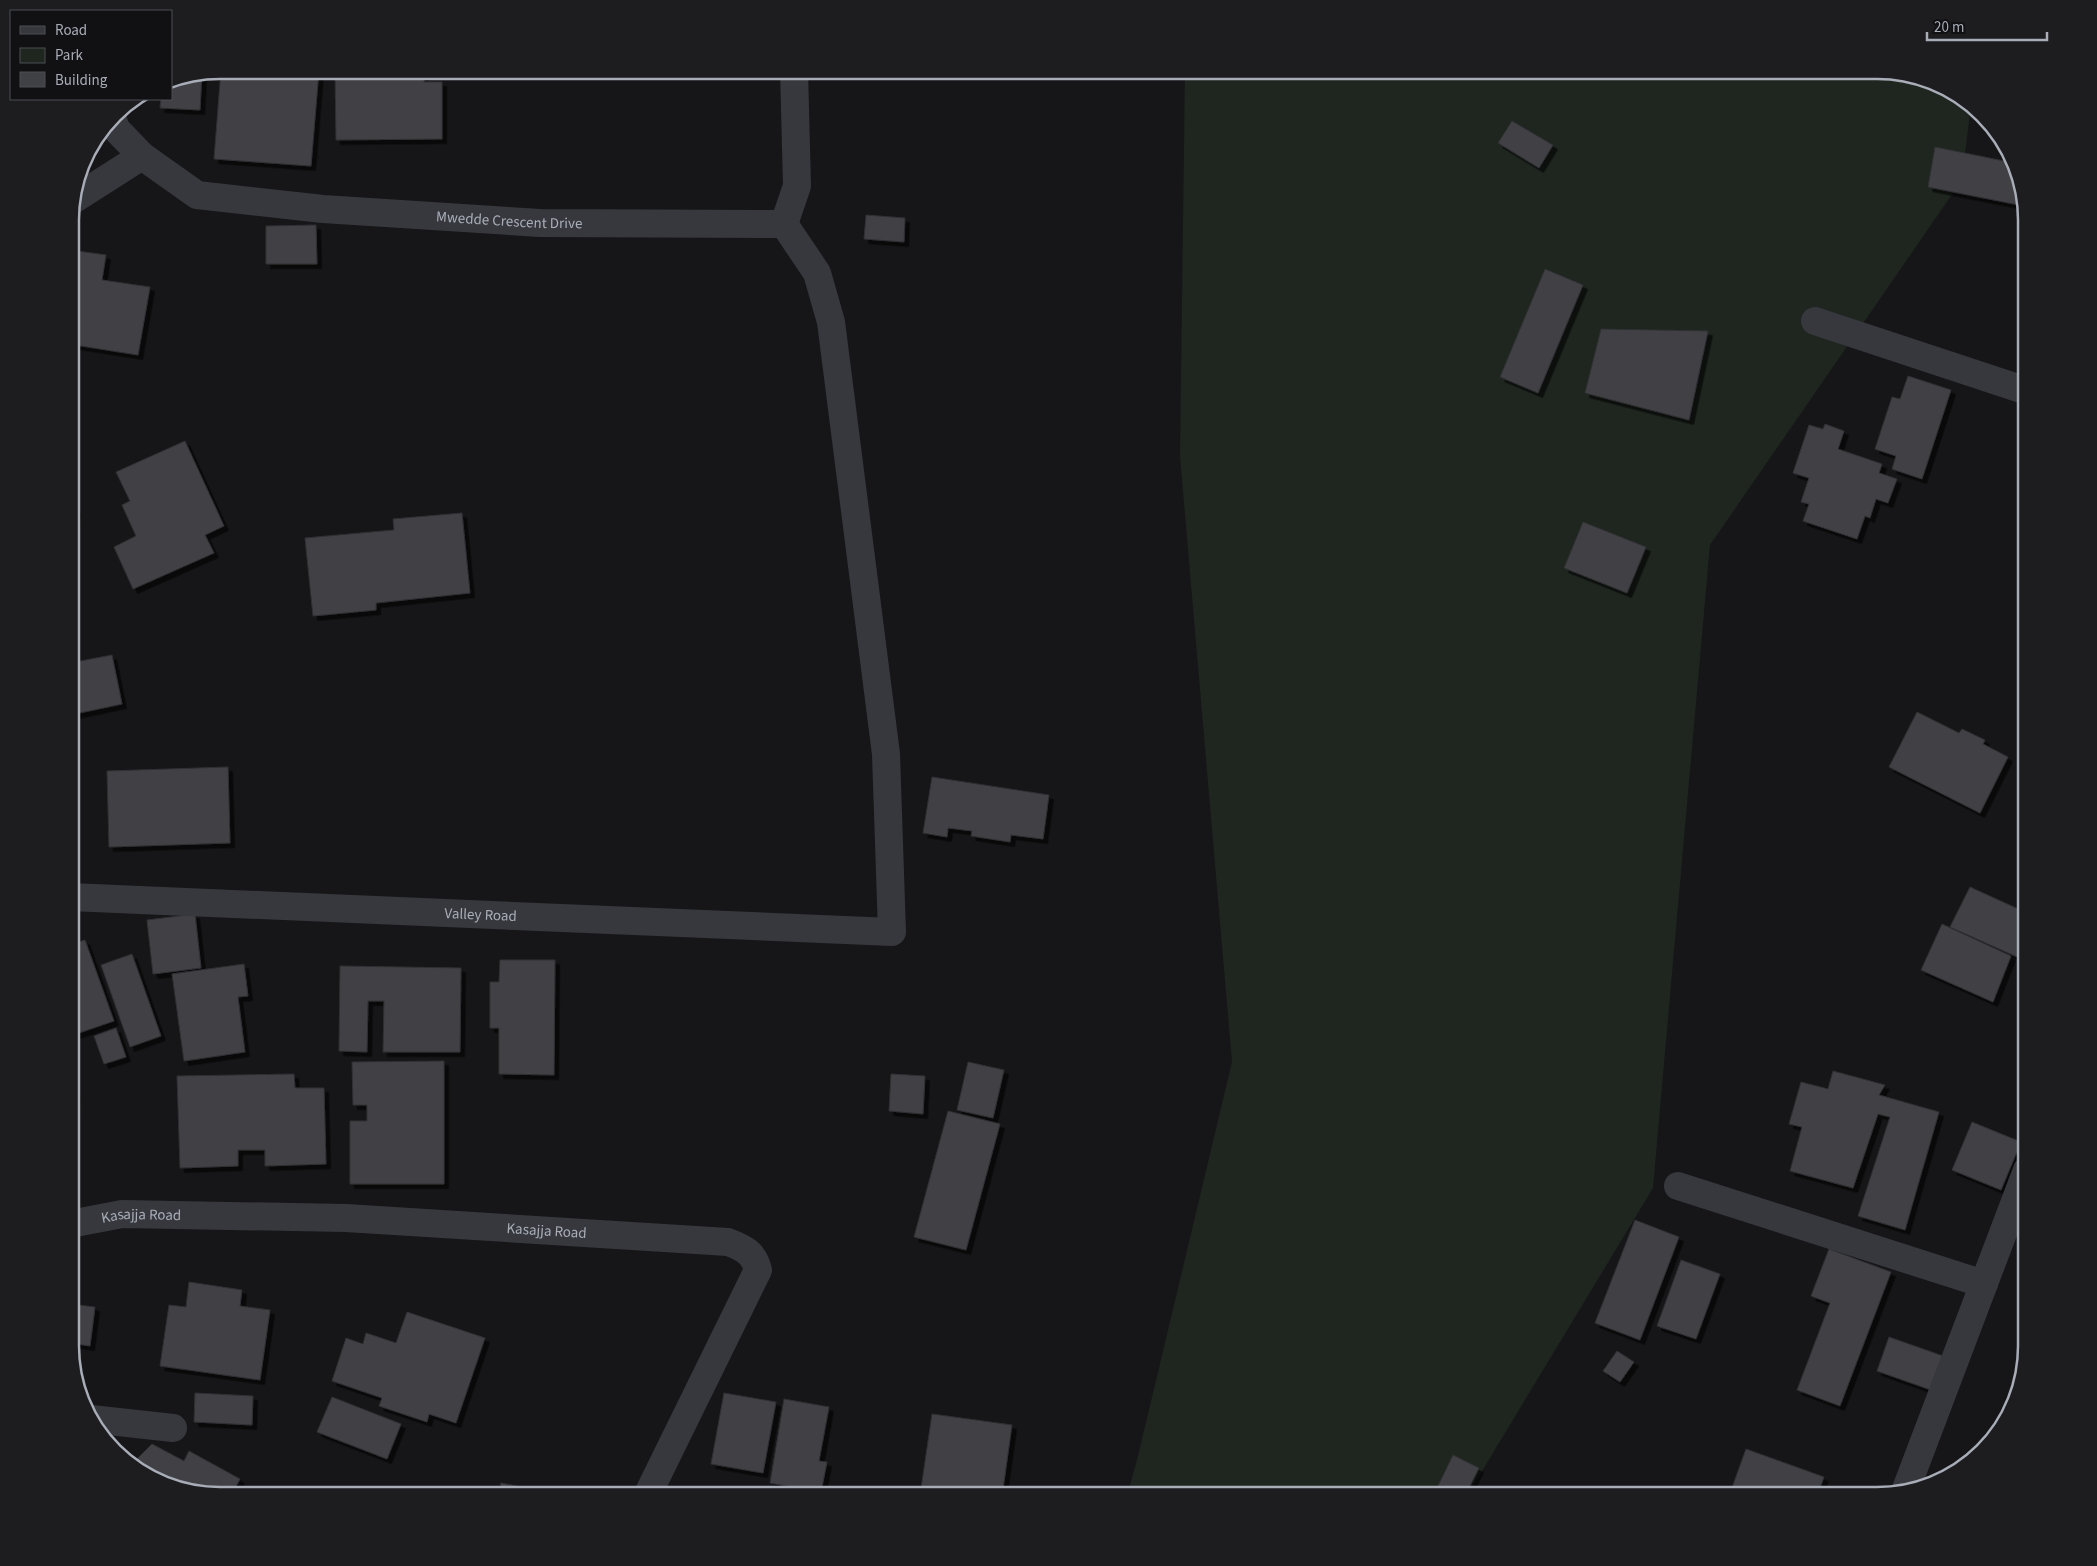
<svg xmlns="http://www.w3.org/2000/svg" width="2097" height="1566" font-family="'Source Sans 3',sans-serif">
<style>
.green{fill:#1e261f}
.building{fill:#404145;stroke:#303034;filter:url(#shadow)}
.lines{fill:none;stroke-linecap:round;stroke-linejoin:round}
.minor{stroke:#37383d;stroke-width:28}
.labels{text-anchor:middle;stroke-width:5;stroke-linejoin:round;paint-order:stroke}
.street-label{font-size:15px;fill:#a8adb8;stroke:#111113}
.rim{fill:none;stroke:#a8adb8;stroke-width:2.5}
</style>
<defs>
<filter id="shadow"><feDropShadow dx="4.5" dy="4.5" stdDeviation="0" flood-color="#0009"/></filter>
</defs>
<rect width="100%" height="100%" fill="#161618"/>
<path class="green" d="M1185,70h693l48,8 45,26 -9,76 -252,365 -57,643 -186,308h-340l10,-36 95,-398 -52,-606z"/>
<path class="building" d="M221,70h98l-8,96 -97,-7z
M335,70h89v12h18v57l-106,1z
M202,73l-2,37 -40,-2 1,-9h10v-19z
M1512,121l41,24 -14,23 -41,-25z
M1935,147l79,16 10,43 -96,-19z
M866,215l39,3 -1,24 -40,-3z
M316,225l1,39h-51v-38z
M70,250l36,5 -4,25 48,7 -12,68 -63,-10v4h-5z
M1545,269l38,16 -45,108 -38,-16z
M1601,329l107,2 -19,89 -104,-27z
M1908,376l43,14 -29,89 -30,-10 4,-13 -21,-7 17,-52 8,2z
M1825,424l19,7 -6,18 44,15 -3,9 18,6 -9,24 -12,-4 -6,19 -5,-2 -8,23 -54,-18 6,-17 -8,-2 8,-24 -16,-5 16,-48 14,4z
M185,441l39,85 -19,9 9,18 -81,36 -19,-42 22,-11 -14,-31 8,-4 -14,-29z
M70,508l6,1 -3,36h-3z
M462,513l8,80 -94,10v7l-63,6 -8,-78 89,-8 -1,-11z
M1583,522l63,25 -19,46 -63,-25z
M112,655l10,49 -52,11v-52z
M1917,712l42,21 3,-4 23,11 -2,4 25,13 -28,56 -91,-46z
M228,767l2,76 -121,4 -2,-76z
M932,777l117,18 -6,44 -32,-4 -1,7 -39,-6 1,-5 -24,-3 -1,9 -24,-4z
M1970,887l57,26v41l-3,6 -74,-33z
M195,914l6,54 -48,6 -6,-54z
M1942,924l69,32 -18,46 -72,-32z
M85,940l29,81 -44,15v-91z
M132,954l29,82 -31,11 -29,-82z
M500,960h55l-1,115 -55,-1v-46h-9v-46h9z
M244,964l4,32 -10,1 7,55 -61,9 -12,-87z
M340,966l121,2 -1,84h-77l1,-51h-16l-1,51 -28,-1z
M116,1028l10,29 -22,7 -10,-28z
M444,1061v123h-94v-63h17v-16h-14l-1,-43z
M968,1062l36,8 -11,48 -36,-8z
M1833,1071l52,14 -6,10 60,17 -34,118 -47,-14 32,-99 -12,-3 -25,74 -63,-17 12,-44 -13,-3 12,-42 27,7z
M294,1074l1,14h29l2,76 -61,2v-16h-27v16l-58,2 -3,-92z
M891,1074l34,2 -2,38 -34,-3z
M70,1090h5l-1,62h-4z
M948,1111l52,13 -34,126 -52,-13z
M1972,1122l49,20 -20,48 -49,-20z
M1635,1220l44,17 -39,103 -45,-17z
M1829,1249l62,23 -51,134 -43,-16 33,-87 -19,-7z
M1681,1260l39,14 -24,65 -39,-13z
M189,1282l53,8 -2,16 30,4 -10,70 -100,-14 9,-61 17,2z
M70,1304l25,3 -5,39 -20,-3z
M407,1312l78,26 -29,85 -27,-9 -2,8 -48,-16 3,-8 -50,-17 14,-43 17,6 3,-11 30,10z
M1889,1337l54,19 -12,34 -54,-19z
M1617,1351l17,11 -14,20 -17,-11z
M195,1393l58,3 -1,29 -58,-3z
M724,1393l52,9 -13,71 -52,-9z
M332,1397l69,27 -14,35 -70,-27z
M784,1399l45,8 -10,54 8,1 -6,30 -51,-9z
M932,1414l80,11 -10,71h-59v-4l-22,-3z
M152,1444l32,17 5,-10 51,28 -9,17h-12l-48,-8 -37,-20 2,-8z
M1746,1449l78,28 -7,19h-88z
M1453,1455l26,13 -14,28h-32z
M501,1483l69,13h-72z"/>
<g class="lines">
<g class="minor">
<path id="s1" d="M112,117l4,12 26,27 55,39 126,14 217,14 244,1 13,-38 -3,-116"/>
<path d="M73,200l69,-44"/>
<path d="M1815,321l212,70"/>
<path id="s2" d="M70,897l822,35 -6,-178 -55,-432 -14,-49 -33,-49"/>
<path d="M1678,1186l306,98"/>
<path id="s3" d="M70,1224l52,-10 224,4 382,24c16,6 26,11 30,28l-111,226"/>
<path d="M91,1419l82,9"/>
<path d="M1906,1489l121,-319"/>
</g>
</g>
<g class="labels">
<g class="street-label">
<text dy="5" stroke="none"><textPath href="#s1" startOffset="431">Mwedde Crescent Drive</textPath></text>
<text dy="5" stroke="none"><textPath href="#s2" startOffset="411">Valley Road</textPath></text>
<text dy="5" stroke="none"><textPath href="#s3" startOffset="72">Kasajja Road</textPath></text>
<text dy="5" stroke="none"><textPath href="#s3" startOffset="478">Kasajja Road</textPath></text>
</g>
</g>
<path d="M0 0H2097V1566H0ZM220 79H1877A141 141 0 0 1 2018 220V1346A141 141 0 0 1 1877 1487H220A141 141 0 0 1 79 1346V220A141 141 0 0 1 220 79Z" fill="#1d1d20" fill-rule="evenodd"/>
<path class="rim" d="M220 79H1877A141 141 0 0 1 2018 220V1346A141 141 0 0 1 1877 1487H220A141 141 0 0 1 79 1346V220A141 141 0 0 1 220 79Z"/>
<rect x="10" y="10" width="162" height="90" fill="#111113" stroke="#4d4f55"/>
<rect x="20" y="26" width="25" height="8" fill="#37383d" stroke="#4d4f55"/>
<text x="55" y="35" font-size="15" fill="#a8adb8">Road</text>
<rect x="20" y="48" width="25" height="15" fill="#1e261f" stroke="#4d4f55"/>
<text x="55" y="60" font-size="15" fill="#a8adb8">Park</text>
<rect x="20" y="72" width="25" height="15" fill="#404145" stroke="#4d4f55"/>
<text x="55" y="85" font-size="15" fill="#a8adb8">Building</text>
<path d="M1927 32v8h120v-8" fill="none" stroke="#a8adb8" stroke-width="2.5"/>
<text x="1934" y="32" font-size="15" fill="#a8adb8" stroke="#111113" stroke-width="4" paint-order="stroke">20 m</text>
</svg>
